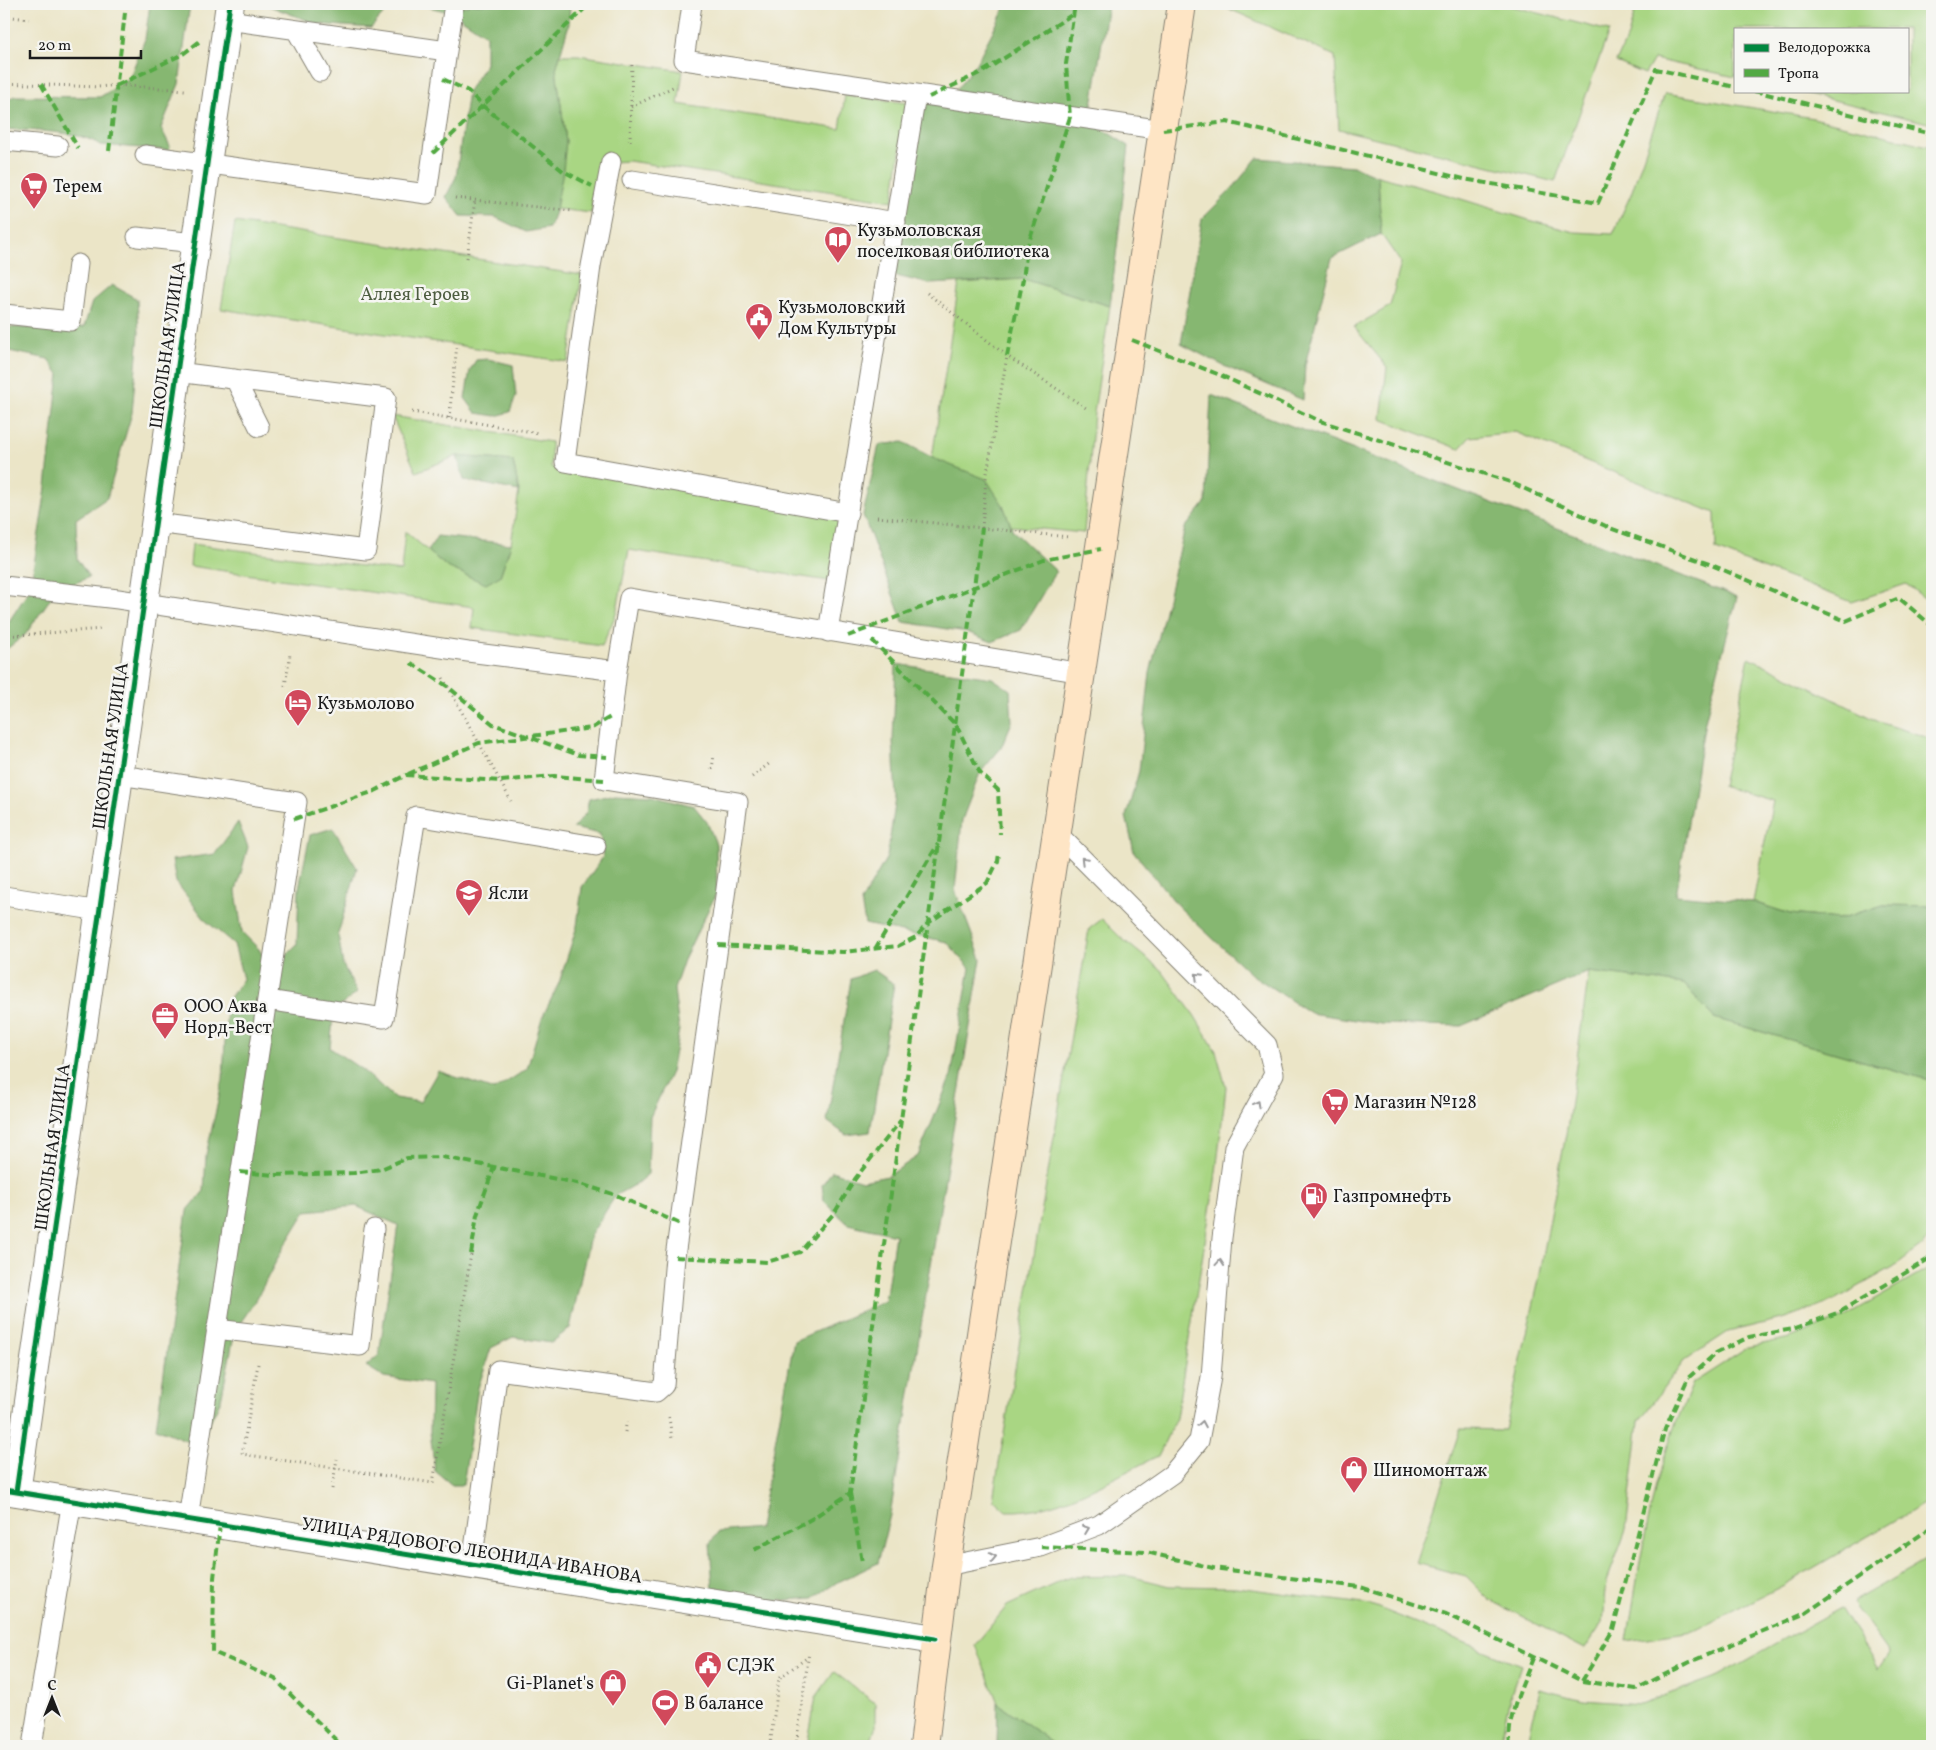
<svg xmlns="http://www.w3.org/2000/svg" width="1936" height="1750" font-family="Vollkorn,serif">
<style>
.green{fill:#a9d683;stroke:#627950}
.forest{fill:#86b771;stroke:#516a46}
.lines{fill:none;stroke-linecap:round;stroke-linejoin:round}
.lane-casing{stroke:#848072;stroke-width:21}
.street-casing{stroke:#848072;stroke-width:30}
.secondary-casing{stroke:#848072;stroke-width:30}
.path{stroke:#848072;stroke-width:3;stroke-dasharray:1 4;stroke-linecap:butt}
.lane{stroke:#fff;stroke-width:19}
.street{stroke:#fff;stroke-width:28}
.secondary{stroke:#fee5c5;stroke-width:28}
.quiet{stroke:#52a943;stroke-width:4;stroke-dasharray:8 4;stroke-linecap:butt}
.cycleway-casing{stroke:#f6f6f2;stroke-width:8}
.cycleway{stroke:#00873e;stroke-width:5}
.oneway{stroke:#999}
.labels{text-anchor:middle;stroke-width:5;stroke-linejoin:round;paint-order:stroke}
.poi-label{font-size:18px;fill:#1c1c1c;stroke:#f6f6f2;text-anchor:start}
.park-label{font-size:18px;fill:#4d5d40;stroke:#f6f6f2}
.street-label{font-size:18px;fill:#1c1c1c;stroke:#f6f6f2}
</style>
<rect width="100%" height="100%" fill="#f6f6f2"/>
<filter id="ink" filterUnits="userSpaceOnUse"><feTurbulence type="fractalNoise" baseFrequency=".02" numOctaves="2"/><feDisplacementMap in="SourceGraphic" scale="10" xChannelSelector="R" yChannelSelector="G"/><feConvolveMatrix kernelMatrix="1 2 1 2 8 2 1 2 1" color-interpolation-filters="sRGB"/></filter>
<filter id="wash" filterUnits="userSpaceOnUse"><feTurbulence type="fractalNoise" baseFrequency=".0096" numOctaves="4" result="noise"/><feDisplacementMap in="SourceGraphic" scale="20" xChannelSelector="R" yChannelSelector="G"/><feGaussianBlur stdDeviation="1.12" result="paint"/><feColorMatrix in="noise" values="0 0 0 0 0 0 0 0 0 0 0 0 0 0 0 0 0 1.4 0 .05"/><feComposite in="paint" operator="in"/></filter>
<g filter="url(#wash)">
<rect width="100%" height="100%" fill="#ebe5c7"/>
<path class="green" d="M1228,4h275l106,27 -54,151 -216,-53 -4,-73 -108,-48z
M1637,4h295v120l-136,-33h111v-62h-172v48l-81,-18 -9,15 -29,-12 12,-26z
M560,55h18l105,16 -5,33 162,25 5,-34 62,8 -14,98 -264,-40 -18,1c-19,18 -19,26 -19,51l-36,-4 10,-68 -10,-72z
M1665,93l148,25 119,29v457l-26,-20 -54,18 -136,-52 -1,-37 -200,-81 -45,5 -11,12 -78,-30 6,-52 -33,-40 36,-21 11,-43 -20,-29 -3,-58 57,15 94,29 45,12 39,2 18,-40z
M235,222l347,53 -14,87 -347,-53z
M1023,279l87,27 -16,107 -10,120 -73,-7 -8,-21 -71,-47 27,-175z
M392,416l159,26v25l289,50 -11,64 -200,-31 -13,64 -14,32 -130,-18 2,-21 -284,-41 2,-22 209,27 4,-40 42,36 53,9 11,-32 8,-53 -6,-30 -56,-5 -41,16z
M1749,657l130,65 53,17v167l-49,-1 -44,14 -49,-5 -37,-12 20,-101 -51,-15z
M1102,919l18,18 42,34 32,44 22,36 10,36 -11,94 -39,237 -18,38c-47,22 -99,57 -152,55l-13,-12 96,-570z
M1589,972l95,12 30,34 218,63v151l-8,12 -31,23 -58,33 -50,18 -57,14 -44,29 -45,60 -13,109 -19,51 -4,41 -18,27 -95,-49 -24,-24 -50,-13 44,-134 45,1 33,-146 30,-161z
M1932,1267v232l-148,86 -91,46 -66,10 14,-85 15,-72 16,-51 21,-50 56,-36 41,-9 53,-20z
M1932,1556v190h-405l13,-57 42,11 59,4 78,-28 121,-68 38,61 11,-16 -37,-51z
M1129,1576l41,10 66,1 135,18 150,60 -11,32 -9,42v7h-445l-58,-43 -23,-58 32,-39 63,-29z
M834,1672l41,31v26l-6,17h-62l9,-49z"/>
<path class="forest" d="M150,4h40l-11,80 -18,44 9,18 -1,4 -69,-5c-20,-15 -71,-14 -96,-16v-28l11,-5 85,1 29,-18 16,-40z
M264,4h128l-21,24 -54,-4z
M417,4l51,2 1,-2h101l-1,20 -13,45 10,72 -3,30 -7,38 -7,19 -23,4 -31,-15 -34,-1 -15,-19 10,-20 12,-86 18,-27v-29l-33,-22z
M1007,4h101l-16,101 -6,14 43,27 -19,160 -87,-27 -93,5 -38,-9 29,-170 27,-5 26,-33z
M1257,158l96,8 25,10 3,58 -49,24 -27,107 -2,35 -79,-34 -43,-22 21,-125 30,-30z
M112,285l25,14 2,34 -7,80 -25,85 -31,21 1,40 12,18 -34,15 -30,43 -21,16v-22l26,-40 15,-94 14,-121 -11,-15 -44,-9v-23l51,2 29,-2 8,-25z
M488,359l25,6 3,31 -6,16 -14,4 -20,-3 -11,-15 5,-28 6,-10z
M1211,395l526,202 -32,124 -29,174 77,7 37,12 49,5 44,-14 49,1v175l-218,-63 -30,-34 -95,-12 -128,54 -79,-2 -72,-11 -59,-39 -72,-67 -45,-55 -8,-36 13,-45 11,-98 35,-145 21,-26z
M903,442l32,17 51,20 17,26 10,26 43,40 -35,59 -29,12 -25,-10 -64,-10 -40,-107 16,-70z
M457,456l56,5 6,30 -55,-11z
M437,536l74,8 -11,32 -14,8 -39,-17 -19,-16z
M896,664l96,14 18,12 2,32 -11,26 -21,25 -18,47 -7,70 26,69 -91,556 -12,48 -42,20 -23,15 -41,3 -59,-12 -3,-46 8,-11 41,-4 35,-187 91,-40 10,-66 -47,-11 -24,-23 -2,-16 10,-14 30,10 26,-5 30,-20 33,-80 19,-108 -23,-26 -82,-18 -4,-22 26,-45 9,-59 -3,-57z
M615,793l37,2 42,11 13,16 9,22 1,48 -32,65 -11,32 5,41 -8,42 -21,45 -2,57 -12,10 -20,11 -26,41 -20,92 -19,15 -38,-6 -22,11 -13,40 -15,97h-11l-17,-14 -5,-39 1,-48 -47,-7 -18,-11 13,-11 19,-130 -42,-19 -50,5 -24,39 -25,48 -22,33 -14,69 -23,45 -42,-17 31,-217 17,-20 2,-36 17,-76 4,-77 16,-23 -9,-35 -28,-23 -30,-39 -4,-22 43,-6 23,-32 10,25 -12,44 6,41 17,17 12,22 26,-27 2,-56 11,-53 23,-7 24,40 -19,66 5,31 14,28 -23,18 -4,37 31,21 34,29 25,4 18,-31 56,19 33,-21 15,-51 17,-35 18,-57 5,-39 21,-30 -3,-23 -27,-6 13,-15 3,-14z
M874,970l20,14 -24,148 -24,3 -19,-14 24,-142z
M998,1703l58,43h-59z"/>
</g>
<g filter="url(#ink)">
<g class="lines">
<defs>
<path id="lane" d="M692,4l-8,56 479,70
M296,30l24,42
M447,51l7,-47
M4,141l54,5
M145,155l282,39 20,-143 -219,-31
M611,162l-20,104 -26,196 283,51
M632,180l264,42
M137,237l59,6
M4,314l67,7 7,-57
M235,379l24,48
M156,523l210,27 20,-152 -209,-26
M4,586l114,13 350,53 149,19
M828,632l88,-537
M120,775l177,27 -109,717
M4,896l96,15
M267,1000l117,18 32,-202 180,30
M216,1329l144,17 14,-117
M472,1564l26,-194 158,22 8,-7 11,-128 63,-455 -134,-22 13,-109 12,-73 453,75
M946,1566l95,-19 58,-22 73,-51 27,-33 12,-64 11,-139 12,-91 40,-73 -7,-29 -209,-211
M32,1746l40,-246"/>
<path id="street" d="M4,1490l931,149
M16,1492l214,-1488"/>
<path id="secondary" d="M924,1746l22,-180 236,-1562"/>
</defs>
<use href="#lane" class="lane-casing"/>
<use href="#street" class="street-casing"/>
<use href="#secondary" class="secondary-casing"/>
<path class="path" d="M4,16l25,3
M4,83l94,4 20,-2 67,5
M631,107l42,-20
M630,141l2,-79
M455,198l118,13
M467,258l8,-58
M927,293l80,63 79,52
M412,412l127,21
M449,418l8,-73
M877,517l192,20
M982,528l4,-49 21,-123
M4,636l99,-7
M443,678l68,123
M285,686l5,-32
M712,769l2,-14
M752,777l18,-14
M258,1364l-16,90 191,29 38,-229
M669,1417l3,22
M625,1432l2,-14
M332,1489l5,-30
M770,1746l9,-68 29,-21
M796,1746l13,-94"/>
<use href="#lane" class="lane"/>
<use href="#street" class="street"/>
<use href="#secondary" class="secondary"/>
<path class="quiet" d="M443,79l25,12 15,15 80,65 29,15
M41,84l37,64
M118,85l65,-31 17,-13
M1754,91l178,43
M929,97l55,-26 89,-57
M1163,130l64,-8 237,57 134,24 58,-134 79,18
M109,151l17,-147
M433,153l151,-144
M1132,340l88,35 100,46 190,61 100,46 99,36 137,57 53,-23 33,28
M1007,356l16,-77 4,-31 43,-131 -4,-53 9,-60
M848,636l196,-76 57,-11
M872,640l84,85 24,48 18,17 2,44
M411,663l36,23 46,38 86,31 28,2
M408,774l71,-31 113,-15 20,-12
M294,819l81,-28 31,-16 94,6 54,-5 50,4
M718,945l125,7 55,-6 18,-9 12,-14 59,-40 11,-22 1,-8
M875,949l63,-105
M240,1172l35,3 79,-2 27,-4 26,-11 35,-1 135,26 39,12 64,29
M471,1254l6,-39 17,-48
M675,1257l92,5 33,-10 35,-40 20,-33 46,-59
M850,1493l12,69
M220,1524l-6,54 -1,74 62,27 67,67
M1041,1547l105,5 67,16 147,19 86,27 136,67 54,8 54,-27 116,-49 126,-86
M754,1550l59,-32 37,-25 132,-965
M1582,1681l31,-51 52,-201 23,-51 28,-25 33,-16 44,-8 47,-17 92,-55
M1510,1746c-4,-28 13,-62 23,-88"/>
<defs>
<path id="cycleway" d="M4,1490l931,149
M16,1492l214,-1488"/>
</defs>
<use href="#cycleway" class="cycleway-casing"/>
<use href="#cycleway" class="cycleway"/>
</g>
<defs><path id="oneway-chevron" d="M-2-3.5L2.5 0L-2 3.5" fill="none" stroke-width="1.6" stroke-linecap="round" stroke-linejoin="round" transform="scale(1.25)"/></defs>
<g class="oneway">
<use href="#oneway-chevron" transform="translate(1084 860) rotate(-135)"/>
<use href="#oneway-chevron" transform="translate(1198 976) rotate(-135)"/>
<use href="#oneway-chevron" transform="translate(1257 1104) rotate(-61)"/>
<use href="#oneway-chevron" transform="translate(1220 1263) rotate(-85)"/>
<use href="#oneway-chevron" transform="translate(1202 1424) rotate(-80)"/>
<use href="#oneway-chevron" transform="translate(1086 1529) rotate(-21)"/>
<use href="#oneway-chevron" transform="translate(993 1557) rotate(-12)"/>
</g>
</g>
<defs>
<symbol id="supermarket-pin" viewBox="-11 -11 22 30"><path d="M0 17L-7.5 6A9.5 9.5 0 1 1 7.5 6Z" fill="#d1495b" stroke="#f6f6f2"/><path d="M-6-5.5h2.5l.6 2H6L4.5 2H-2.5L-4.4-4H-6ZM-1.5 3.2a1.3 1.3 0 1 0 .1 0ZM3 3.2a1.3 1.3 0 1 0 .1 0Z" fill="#fff"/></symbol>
<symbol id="library-pin" viewBox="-11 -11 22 30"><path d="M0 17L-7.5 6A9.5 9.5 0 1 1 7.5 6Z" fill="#d1495b" stroke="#f6f6f2"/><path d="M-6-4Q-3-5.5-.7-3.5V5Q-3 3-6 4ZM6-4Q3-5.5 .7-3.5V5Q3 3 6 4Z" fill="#fff"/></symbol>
<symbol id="civic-pin" viewBox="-11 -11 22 30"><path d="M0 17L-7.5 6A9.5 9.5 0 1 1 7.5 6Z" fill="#d1495b" stroke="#f6f6f2"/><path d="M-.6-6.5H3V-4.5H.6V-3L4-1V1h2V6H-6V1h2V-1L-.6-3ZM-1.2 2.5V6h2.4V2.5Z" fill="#fff"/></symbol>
<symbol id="hotel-pin" viewBox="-11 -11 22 30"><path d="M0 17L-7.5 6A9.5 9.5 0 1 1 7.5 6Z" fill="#d1495b" stroke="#f6f6f2"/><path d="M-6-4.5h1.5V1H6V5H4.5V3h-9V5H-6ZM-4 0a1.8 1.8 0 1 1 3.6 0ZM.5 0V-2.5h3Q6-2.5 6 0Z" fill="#fff"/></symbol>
<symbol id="school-pin" viewBox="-11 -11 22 30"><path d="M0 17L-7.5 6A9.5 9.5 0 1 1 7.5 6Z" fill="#d1495b" stroke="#f6f6f2"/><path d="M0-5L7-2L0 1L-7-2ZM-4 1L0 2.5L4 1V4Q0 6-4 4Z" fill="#fff"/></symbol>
<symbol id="office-pin" viewBox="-11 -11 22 30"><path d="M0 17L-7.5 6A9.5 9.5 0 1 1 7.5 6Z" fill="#d1495b" stroke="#f6f6f2"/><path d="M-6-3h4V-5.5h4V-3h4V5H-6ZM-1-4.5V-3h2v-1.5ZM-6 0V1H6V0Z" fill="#fff"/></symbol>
<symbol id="fuel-pin" viewBox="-11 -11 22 30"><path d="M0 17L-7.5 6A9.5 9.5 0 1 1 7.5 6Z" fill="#d1495b" stroke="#f6f6f2"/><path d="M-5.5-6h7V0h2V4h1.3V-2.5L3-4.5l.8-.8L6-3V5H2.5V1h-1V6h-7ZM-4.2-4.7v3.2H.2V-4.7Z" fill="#fff"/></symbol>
<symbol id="shop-pin" viewBox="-11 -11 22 30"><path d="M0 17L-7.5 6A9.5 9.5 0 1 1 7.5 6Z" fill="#d1495b" stroke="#f6f6f2"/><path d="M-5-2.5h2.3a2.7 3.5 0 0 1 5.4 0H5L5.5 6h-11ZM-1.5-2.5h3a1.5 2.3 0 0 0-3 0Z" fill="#fff"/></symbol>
<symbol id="stadium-pin" viewBox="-11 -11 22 30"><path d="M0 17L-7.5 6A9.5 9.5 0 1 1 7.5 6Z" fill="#d1495b" stroke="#f6f6f2"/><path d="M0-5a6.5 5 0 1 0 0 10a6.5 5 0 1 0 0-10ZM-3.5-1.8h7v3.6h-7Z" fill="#fff"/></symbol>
</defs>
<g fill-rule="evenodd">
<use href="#supermarket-pin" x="18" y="170" width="32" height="43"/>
<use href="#library-pin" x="822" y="224" width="32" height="43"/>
<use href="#civic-pin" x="743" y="301" width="32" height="43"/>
<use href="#hotel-pin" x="282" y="687" width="32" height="43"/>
<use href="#school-pin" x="453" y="877" width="32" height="43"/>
<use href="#office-pin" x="149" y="1000" width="32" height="43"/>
<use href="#supermarket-pin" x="1319" y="1086" width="32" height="43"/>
<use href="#fuel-pin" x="1298" y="1180" width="32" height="43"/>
<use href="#shop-pin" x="1338" y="1454" width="32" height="43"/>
<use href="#civic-pin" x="692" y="1649" width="32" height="43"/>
<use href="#shop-pin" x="597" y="1667" width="32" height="43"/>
<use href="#stadium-pin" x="649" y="1687" width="32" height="43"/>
</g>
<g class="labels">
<g class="poi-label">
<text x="53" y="192">Терем</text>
<text x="857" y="236">Кузьмоловская<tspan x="857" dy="21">поселковая библиотека</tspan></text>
<text x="778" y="313">Кузьмоловский<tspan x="778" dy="21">Дом Культуры</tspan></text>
<text x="317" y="709">Кузьмолово</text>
<text x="488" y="899">Ясли</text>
<text x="184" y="1012">ООО Аква<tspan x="184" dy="21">Норд-Вест</tspan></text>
<text x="1354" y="1108">Магазин №128</text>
<text x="1333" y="1202">Газпромнефть</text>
<text x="1373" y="1476">Шиномонтаж</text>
<text x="727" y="1671">СДЭК</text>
<text x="594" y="1689" text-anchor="end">Gi-Planet's</text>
<text x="684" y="1709">В балансе</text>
</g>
<g class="park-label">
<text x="415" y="300">Аллея Героев</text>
</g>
<g class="street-label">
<text transform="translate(167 345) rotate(-82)" y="6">ШКОЛЬНАЯ УЛИЦА</text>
<text transform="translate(110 746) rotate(-82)" y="6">ШКОЛЬНАЯ УЛИЦА</text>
<text transform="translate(52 1147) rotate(-82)" y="6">ШКОЛЬНАЯ УЛИЦА</text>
<text transform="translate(472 1550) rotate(9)" y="6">УЛИЦА РЯДОВОГО ЛЕОНИДА ИВАНОВА</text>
</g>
</g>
<rect width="1936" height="1750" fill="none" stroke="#f6f6f2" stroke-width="20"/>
<rect x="1734" y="28" width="175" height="65" fill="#f6f6f2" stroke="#9f9f9c"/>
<rect x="1744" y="44" width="25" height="8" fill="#00873e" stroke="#9f9f9c"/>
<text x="1778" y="52" font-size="15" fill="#1c1c1c">Велодорожка</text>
<rect x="1744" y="69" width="25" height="8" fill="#52a943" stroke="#9f9f9c"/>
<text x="1778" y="78" font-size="15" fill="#1c1c1c">Тропа</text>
<g transform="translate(52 1698)" stroke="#f6f6f2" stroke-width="4" paint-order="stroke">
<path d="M0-4L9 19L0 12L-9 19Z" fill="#1c1c1c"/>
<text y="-8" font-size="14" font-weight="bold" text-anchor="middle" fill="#1c1c1c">С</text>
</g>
<path d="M30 50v8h111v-8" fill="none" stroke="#1c1c1c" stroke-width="2.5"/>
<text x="38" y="50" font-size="15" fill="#1c1c1c" stroke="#f6f6f2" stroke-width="4" paint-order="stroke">20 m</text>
</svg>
